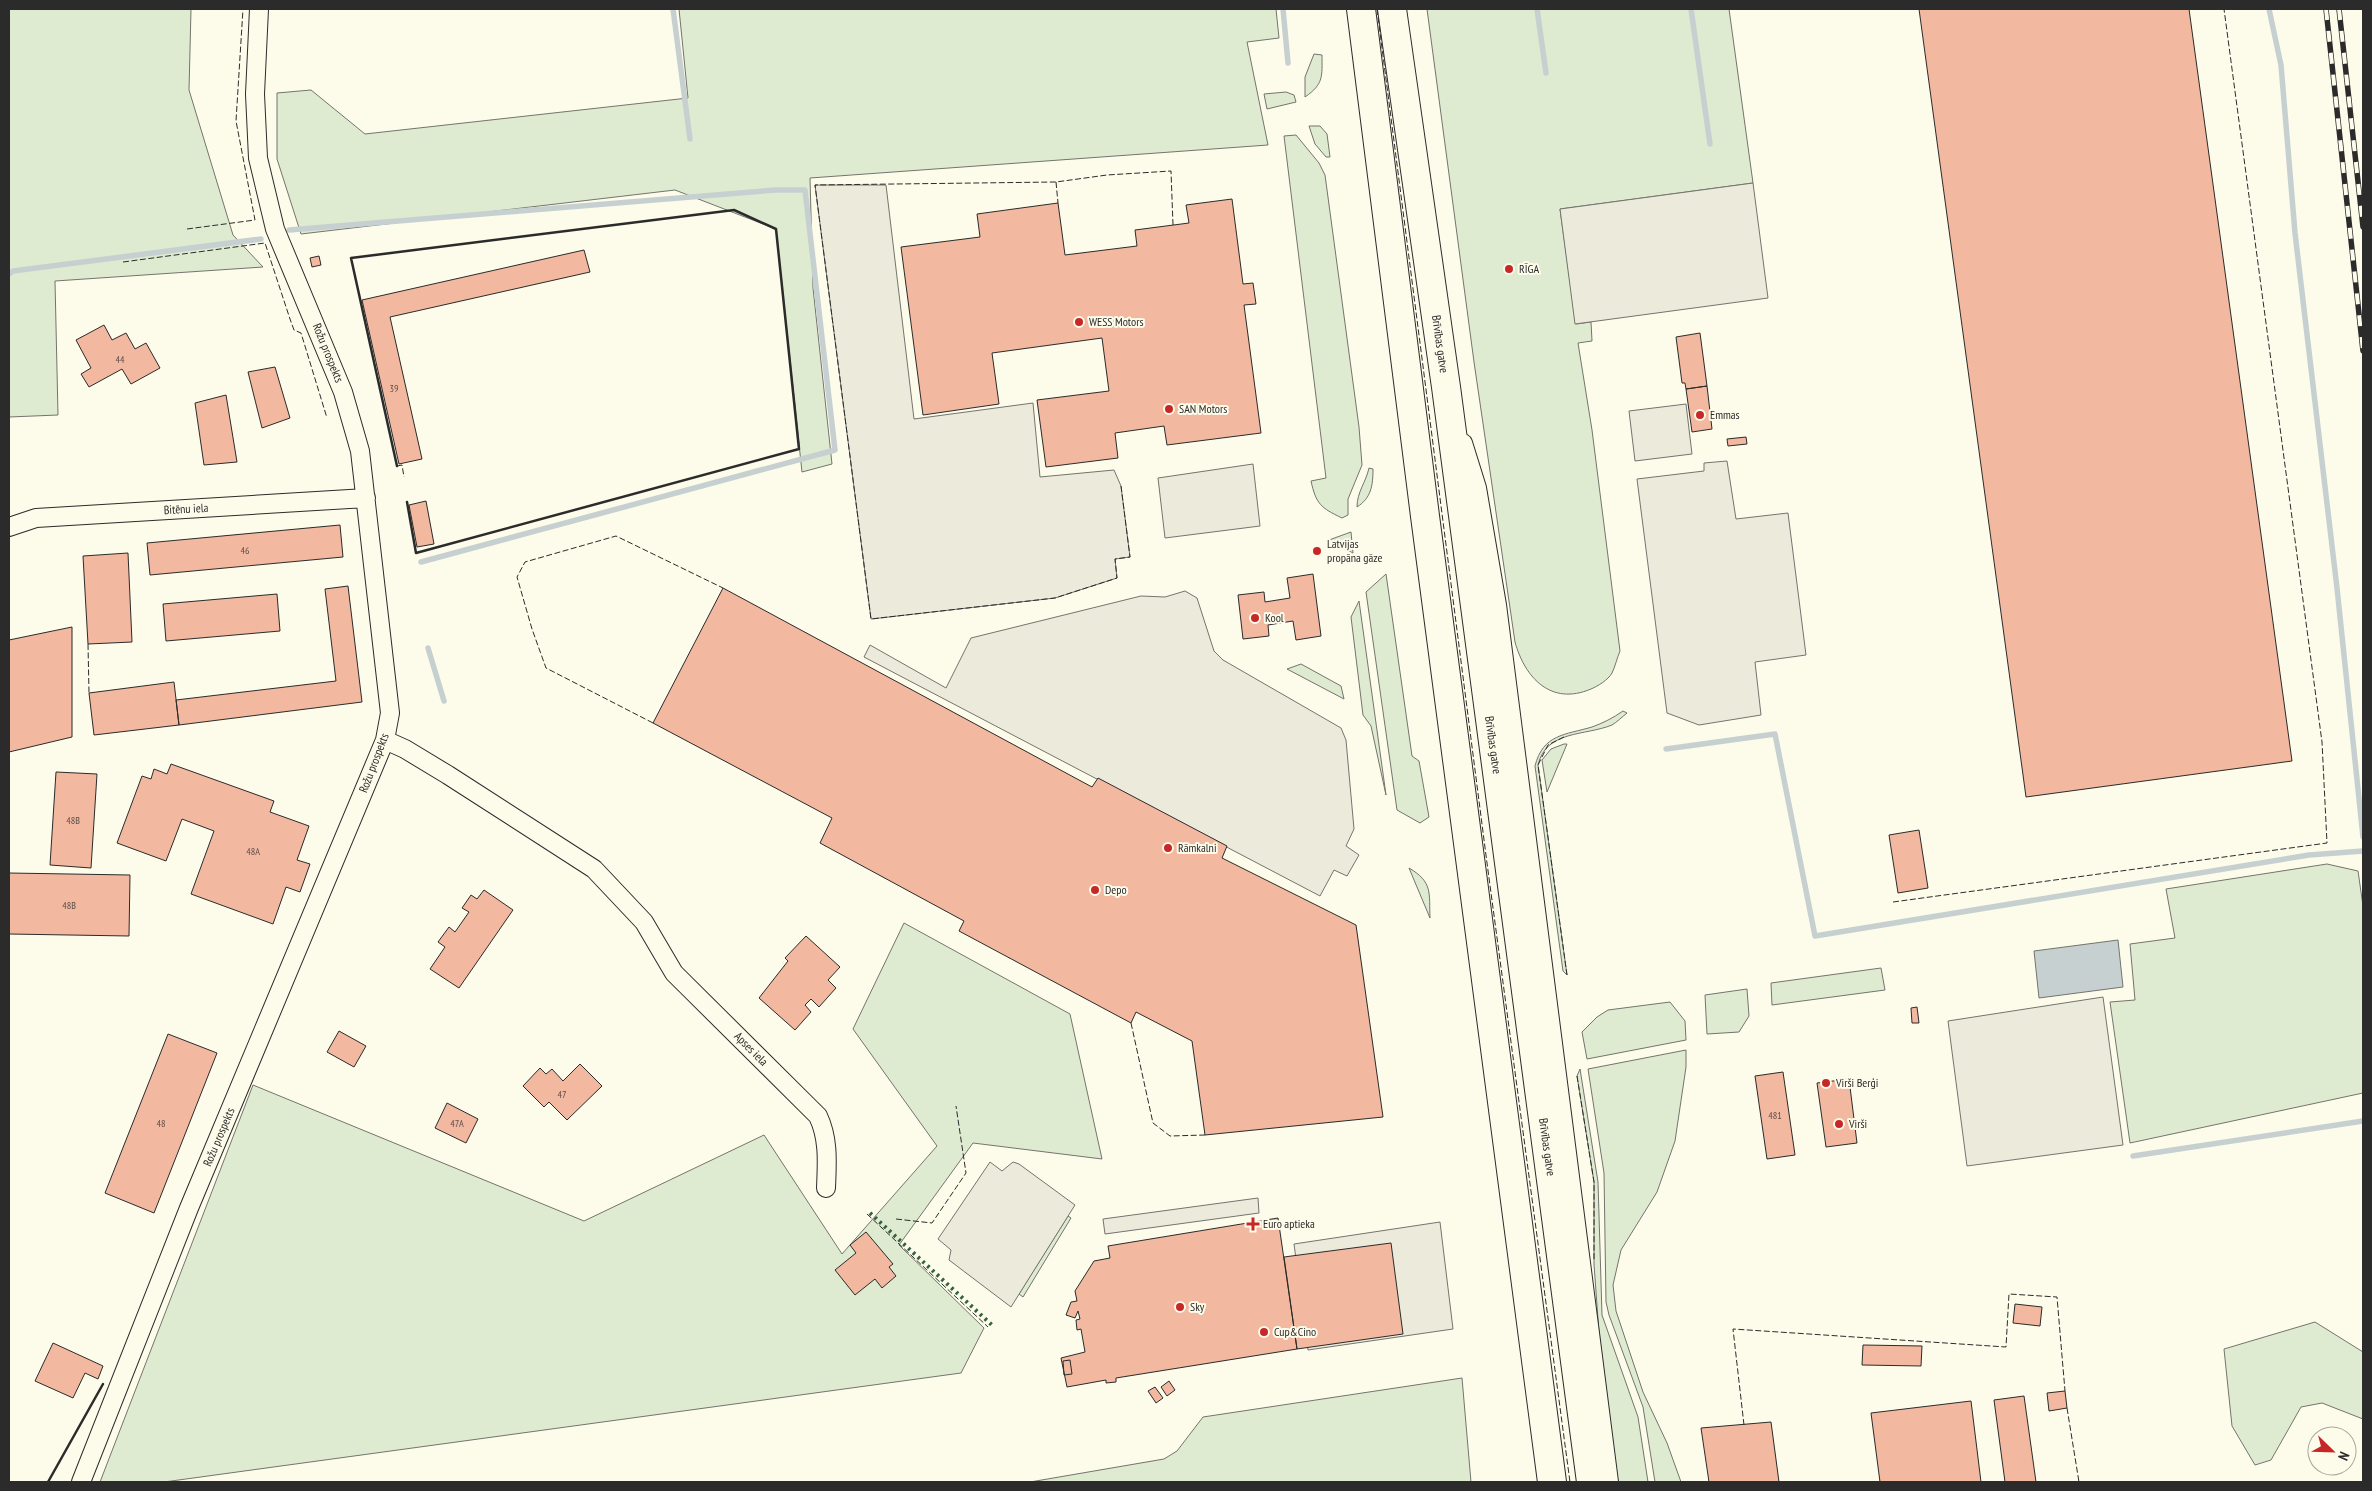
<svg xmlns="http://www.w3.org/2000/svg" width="2372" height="1491" font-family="'PT Sans Narrow',sans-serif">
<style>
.green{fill:#deebd1;stroke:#74746e}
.parking{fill:#eceadb;stroke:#74746e}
.water{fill:#c7d0d0;stroke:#74746e}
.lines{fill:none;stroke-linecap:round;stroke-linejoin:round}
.stream{stroke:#c7d0d0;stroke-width:5.5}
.building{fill:#f2b8a0;stroke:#2b2b2b}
.street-casing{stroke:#2b2b2b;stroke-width:20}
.highway-casing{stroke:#2b2b2b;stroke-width:30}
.street{stroke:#fdfbea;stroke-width:18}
.highway{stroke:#fdfbea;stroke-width:28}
.rail-casing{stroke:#2b2b2b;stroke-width:5.5}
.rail{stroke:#fdfbea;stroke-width:4;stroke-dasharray:11;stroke-linecap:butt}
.hedge{stroke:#34623c;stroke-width:4;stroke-dasharray:2.5 4;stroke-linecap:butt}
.fence{stroke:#2b2b2b;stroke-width:1;stroke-dasharray:6 2.5;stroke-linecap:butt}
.wall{stroke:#2b2b2b;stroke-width:2.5}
.poi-dot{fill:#c62828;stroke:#fdfbea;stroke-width:2}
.labels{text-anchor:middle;stroke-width:4;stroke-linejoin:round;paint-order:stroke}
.number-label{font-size:10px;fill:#5d4e48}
.poi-label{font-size:12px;fill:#2b2b2b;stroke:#fdfbea;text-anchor:start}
.street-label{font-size:12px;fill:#2b2b2b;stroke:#fdfbea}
</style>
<rect width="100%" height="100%" fill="#fdfbea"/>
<path class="green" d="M9,9h182l-2,81 44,145 30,32 -208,14 3,134 -49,2z
M679,9h597l3,29 -32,4 21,103 -458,33 3,110 19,176 -30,8 -26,-243 -101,-39 -374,44 -24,-75v-66l34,-3 54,44 323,-36z
M1427,9h302l24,174 -193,26 16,115 15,-2 1,19 -14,2 14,87 28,221c-3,7 -5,16 -8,22 -4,7 -14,13 -21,16 -40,17 -66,-11 -76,-47l-41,-280z
M1314,54l8,1c0,21 2,29 -17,42v-20z
M1286,92l8,3 2,7 -29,7 -3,-15z
M1309,126h11l7,8 3,23h-4l-11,-13z
M1296,135l23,28 6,12 34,252 3,38 -14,34v16l-6,3c-21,-10 -26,-14 -31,-37l15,-3 -42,-342z
M1369,468l4,1c0,17 -2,29 -16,38 0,-15 9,-25 12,-39z
M1351,532l2,21 -12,-6 -12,2v-9z
M1386,574l26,182 7,5 10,56 -9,6 -23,-13 -31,-218z
M1359,601l27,194 -15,-69 -8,-11 -12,-98z
M1301,664l40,22 3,13 -57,-30z
M1623,711l4,2c-5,4 -10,9 -15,12 -27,11 -66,5 -74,40l29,210 -4,-4 -28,-205c8,-32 30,-31 57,-39 11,-4 21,-9 31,-16z
M1564,744h3l-20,48 -5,-32 9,-11z
M2327,864l31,7 5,35v187l-233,50 -20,-141 25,-2 -5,-56 45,-6 -9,-49z
M1409,868c24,14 20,25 21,50z
M904,923l166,91 32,145 -129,-16 -74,102 85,83 -23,45 -797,109h-64l153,-397 331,136 180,-86 78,119 95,-108 -84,-117z
M1881,968l4,22 -113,15 -1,-22z
M1747,989l2,27 -10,16 -32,2 -2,-39z
M1670,1002l15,19 1,19 -99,19 -5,-27 15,-15 11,-7z
M1686,1050v17l-11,74 -18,51 -36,58 -8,35 3,26 27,81 24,51 14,39h-26l-12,-75 -34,-92 -3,-13 -2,-129 -16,-104z
M1580,1069l18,113 4,133 36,102 10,65h-31l-17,-135 -6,-83v-82l-17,-106z
M1068,1216l3,2 -48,79 -4,-3z
M2315,1322l48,30v67l-41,-16 -21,4 -30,53 -16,5 -23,-39 -8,-77z
M1462,1378l9,104h-441l134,-23 13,-8 26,-34z"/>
<path class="parking" d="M1753,183l15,115 -193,26 -15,-115z
M815,185h71l28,234 119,-16 7,74 74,-7 7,16 9,71 -15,2 2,19 -62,20 -184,21z
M1686,404l6,50 -57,7 -6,-50z
M1727,461l9,58 52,-6 18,142 -51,7 6,53 -62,10 -32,-12 -30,-234 67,-8v-8z
M1253,464l7,62 -95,12 -7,-60z
M1185,591l12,7 17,53 9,9 118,68 5,12 8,89 -8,17 13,9 -12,21 -13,-6 -14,26 -456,-239 6,-12 76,43 25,-50 170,-42 24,1z
M2103,997l20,148 -156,21 -19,-145z
M990,1162l12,9 11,-9 6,2 56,41 -64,102 -62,-47 2,-10 -13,-11z
M1258,1198l1,15 -154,21 -2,-15z
M1440,1222l13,107 -145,21 -14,-106z"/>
<path class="water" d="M2118,940l5,47 -84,11 -5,-47z"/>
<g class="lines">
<path class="stream" d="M673,9l17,130
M1283,9l5,54
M1537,9l9,64
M1691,9l19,135
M2269,9l12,56 14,168 42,355 26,249
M289,230l486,-40h30l30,260 -414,112
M9,274l4,-3 248,-32
M428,648l16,53
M1666,749l109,-15 40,202 494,-81 54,-4
M2133,1156l230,-35"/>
</g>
<path class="building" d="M1919,9h270l103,752 -266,36z
M1232,199l11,85 10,-1 3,21 -12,1 17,128 -94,12 -3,-19 -49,7 3,25 -72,9 -9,-67 72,-9 -7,-53 -110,15 7,51 -76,11 -22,-168 79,-10 -3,-23 81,-11 7,52 72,-9 -2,-16 54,-7 -3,-18z
M584,250l6,22 -200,45 32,142 -23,5 -37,-164z
M319,256l2,9 -9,2 -2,-9z
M104,325l8,15 14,-7 9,16 11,-6 14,25 -29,16 -9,-15 -33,18 -8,-13 10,-6 -15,-28z
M1700,333l7,53 -21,3 -1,-6h-3l-6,-46z
M275,367l15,51 -28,10 -14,-56z
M1707,386l5,43 -20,3 -6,-43z
M226,395l11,67 -33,3 -9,-62z
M1746,437l1,7 -19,2 -1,-7z
M426,501l8,43 -17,3 -8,-42z
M340,525l3,32 -193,18 -3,-32z
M128,553l4,89 -44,2 -5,-88z
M1313,574l8,62 -25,4 -3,-19 -25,4 1,11 -26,3 -5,-44 26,-3 1,10 25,-4 -3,-20z
M348,586l14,116 -183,23 -3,-25 160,-19 -11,-92z
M723,588l369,199 6,-9 129,68 -5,12 134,67 27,192 -178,18 -13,-94 -56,-29 -5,11 -172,-92 5,-10 -144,-78 12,-25 -179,-95z
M277,594l3,37 -114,10 -3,-37z
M72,627v110l-63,15v-112z
M174,682l5,43 -85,10 -5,-42z
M171,764l103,37 -4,11 39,14 -12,34 13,4 -10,28 -14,-5 -13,37 -82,-30 23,-63 -32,-12 -16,42 -49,-18 25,-67 9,3 3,-10 13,5z
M56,772l41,2 -6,94 -41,-3z
M1919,830l9,58 -30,5 -9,-58z
M9,873l121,2 -1,61 -120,-2z
M484,890l29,20 -54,78 -29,-19 15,-22 -7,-5 11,-15 6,5 14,-20 -7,-4 9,-13 6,4z
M806,936l34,31 -12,13 8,8 -17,19 -8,-8 -6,6 6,7 -16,18 -36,-32 29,-37 -3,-3z
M1917,1007l2,16h-7l-1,-15z
M339,1031l27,15 -12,21 -27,-15z
M168,1034l49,19 -63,160 -49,-20z
M580,1064l22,22 -35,34 -18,-18 -5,5 -21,-21 17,-18 6,6 6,-5 11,12z
M1783,1072l12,83 -28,4 -12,-83z
M1849,1079l8,64 -31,4 -9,-64z
M447,1103l31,16 -12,24 -31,-15z
M1278,1218l19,131 -181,29v4l-10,1v-3l-39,7 -6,-29 24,-6 -4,-23 -4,1 -1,-10 4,-1 -2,-8 -3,7 -9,-3 5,-13 6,-1 -2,-10 19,-30 16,-3 -2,-12z
M866,1232l27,32 -4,3 7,9 -14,12 -7,-9 -20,16 -20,-25 21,-17 -6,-8z
M1391,1243l12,91 -106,15 -13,-92z
M2015,1304l27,3 -2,19 -27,-3z
M53,1343l50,23 -5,13 -13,-6 -12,25 -38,-17z
M1863,1345l59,1 -1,20 -59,-1z
M1070,1360l2,14 -8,1 -1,-14z
M1169,1381l6,9 -8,6 -6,-9z
M1155,1387l8,11 -7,5 -8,-12z
M2065,1391l2,17 -18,3 -2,-18z
M2024,1396l12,86h-31l-11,-82z
M1971,1401l10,81h-101l-9,-69z
M1771,1422l8,60h-70l-8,-54z"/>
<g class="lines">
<defs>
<path id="street" d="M1463,443l14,45 20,117 112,877
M9,527l27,-9 330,-20
M385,740l20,9 43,26 146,94 50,53 30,51 144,143c11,23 9,47 8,72
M81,1482l108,-274 196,-468 5,-27 -30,-262 -17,-59 -68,-163 -17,-71 -3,-64 4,-85"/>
<path id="highway" d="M1361,9l64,507 127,966
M1392,9l54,378 145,1095"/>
</defs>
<use href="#street" class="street-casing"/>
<use href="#highway" class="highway-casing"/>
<use href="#street" class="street"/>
<use href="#highway" class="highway"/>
<defs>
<path id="rail" d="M2326,9l37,342
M2339,9l24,218"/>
</defs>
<use href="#rail" class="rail-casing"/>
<use href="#rail" class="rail"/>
<path class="hedge" d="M870,1213l123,113"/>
<path class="fence" d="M1377,9l110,854 83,619
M1056,182l2,21
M187,229l68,-9 -19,-99 7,-112
M123,262l142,-19 25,76 4,11 7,3 26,85
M397,466l5,-1 2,12
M1121,486l9,71 -15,2 2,19 -62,20 -184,21 -56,-434 241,-3 51,-7 64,-4 2,54
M88,644l1,49
M653,723l-107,-55 -14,-39 -15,-52 8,-15 91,-26 107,52
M1564,737l-16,8 -10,20 29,210
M1893,902l434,-59 -5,-101 -98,-733
M1131,1023l22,100 17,13 35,-1
M1577,1076l17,106v78
M867,1214l121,113
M896,1219l36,4 34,-50 -10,-67
M2067,1408l12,74
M1744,1425l-11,-96 273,18 3,-53 48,3 8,94"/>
<path class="wall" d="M397,466l-46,-208 383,-48 42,19 23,220 -383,104 -9,-51
M48,1482l55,-98"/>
</g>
<g class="poi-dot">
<circle cx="1509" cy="269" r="5"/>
<circle cx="1079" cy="322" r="5"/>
<circle cx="1169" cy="409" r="5"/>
<circle cx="1700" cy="415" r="5"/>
<circle cx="1317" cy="551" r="5"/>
<circle cx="1255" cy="618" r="5"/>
<circle cx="1168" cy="848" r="5"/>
<circle cx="1095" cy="890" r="5"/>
<circle cx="1826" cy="1083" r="5"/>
<circle cx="1839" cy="1124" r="5"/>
<path d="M1250.5 1216.5h5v5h5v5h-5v5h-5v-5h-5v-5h5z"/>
<circle cx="1180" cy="1307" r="5"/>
<circle cx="1264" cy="1332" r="5"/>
</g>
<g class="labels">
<g class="number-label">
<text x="120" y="363">44</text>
<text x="394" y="392">39</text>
<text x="245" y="554">46</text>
<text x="73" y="824">48B</text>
<text x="253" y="855">48A</text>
<text x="69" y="909">48B</text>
<text x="562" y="1098">47</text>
<text x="1775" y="1119">481</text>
<text x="161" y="1127">48</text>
<text x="457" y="1127">47A</text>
</g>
<g class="poi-label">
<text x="1519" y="273">RĪGA</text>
<text x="1089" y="326">WESS Motors</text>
<text x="1179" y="413">SAN Motors</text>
<text x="1710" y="419">Emmas</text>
<text x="1327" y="548">Latvijas<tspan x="1327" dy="14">propāna gāze</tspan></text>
<text x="1265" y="622">Kool</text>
<text x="1178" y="852">Rāmkalni</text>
<text x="1105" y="894">Depo</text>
<text x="1836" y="1087">Virši Berģi</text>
<text x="1849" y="1128">Virši</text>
<text x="1263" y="1228">Euro aptieka</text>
<text x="1190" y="1311">Sky</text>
<text x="1274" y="1336">Cup&amp;Cino</text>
</g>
<g class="street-label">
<text transform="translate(1440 344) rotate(82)" y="4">Brīvības gatve</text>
<text transform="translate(328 353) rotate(68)" y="4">Rožu prospekts</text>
<text transform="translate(186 509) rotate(-3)" y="4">Bitēnu iela</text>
<text transform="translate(1493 745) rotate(82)" y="4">Brīvības gatve</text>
<text transform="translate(374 763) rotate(-69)" y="4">Rožu prospekts</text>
<text transform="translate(751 1049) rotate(45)" y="4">Apses iela</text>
<text transform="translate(219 1137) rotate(-67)" y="4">Rožu prospekts</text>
<text transform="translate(1547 1147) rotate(82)" y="4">Brīvības gatve</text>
</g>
</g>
<rect width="2372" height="1491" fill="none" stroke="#2b2b2b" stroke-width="20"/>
<g transform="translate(2332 1451) rotate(113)"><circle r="24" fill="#fdfbea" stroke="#a9a89e"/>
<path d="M0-4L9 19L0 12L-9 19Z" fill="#c62828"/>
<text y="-8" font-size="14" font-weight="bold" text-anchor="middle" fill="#2b2b2b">N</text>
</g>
</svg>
